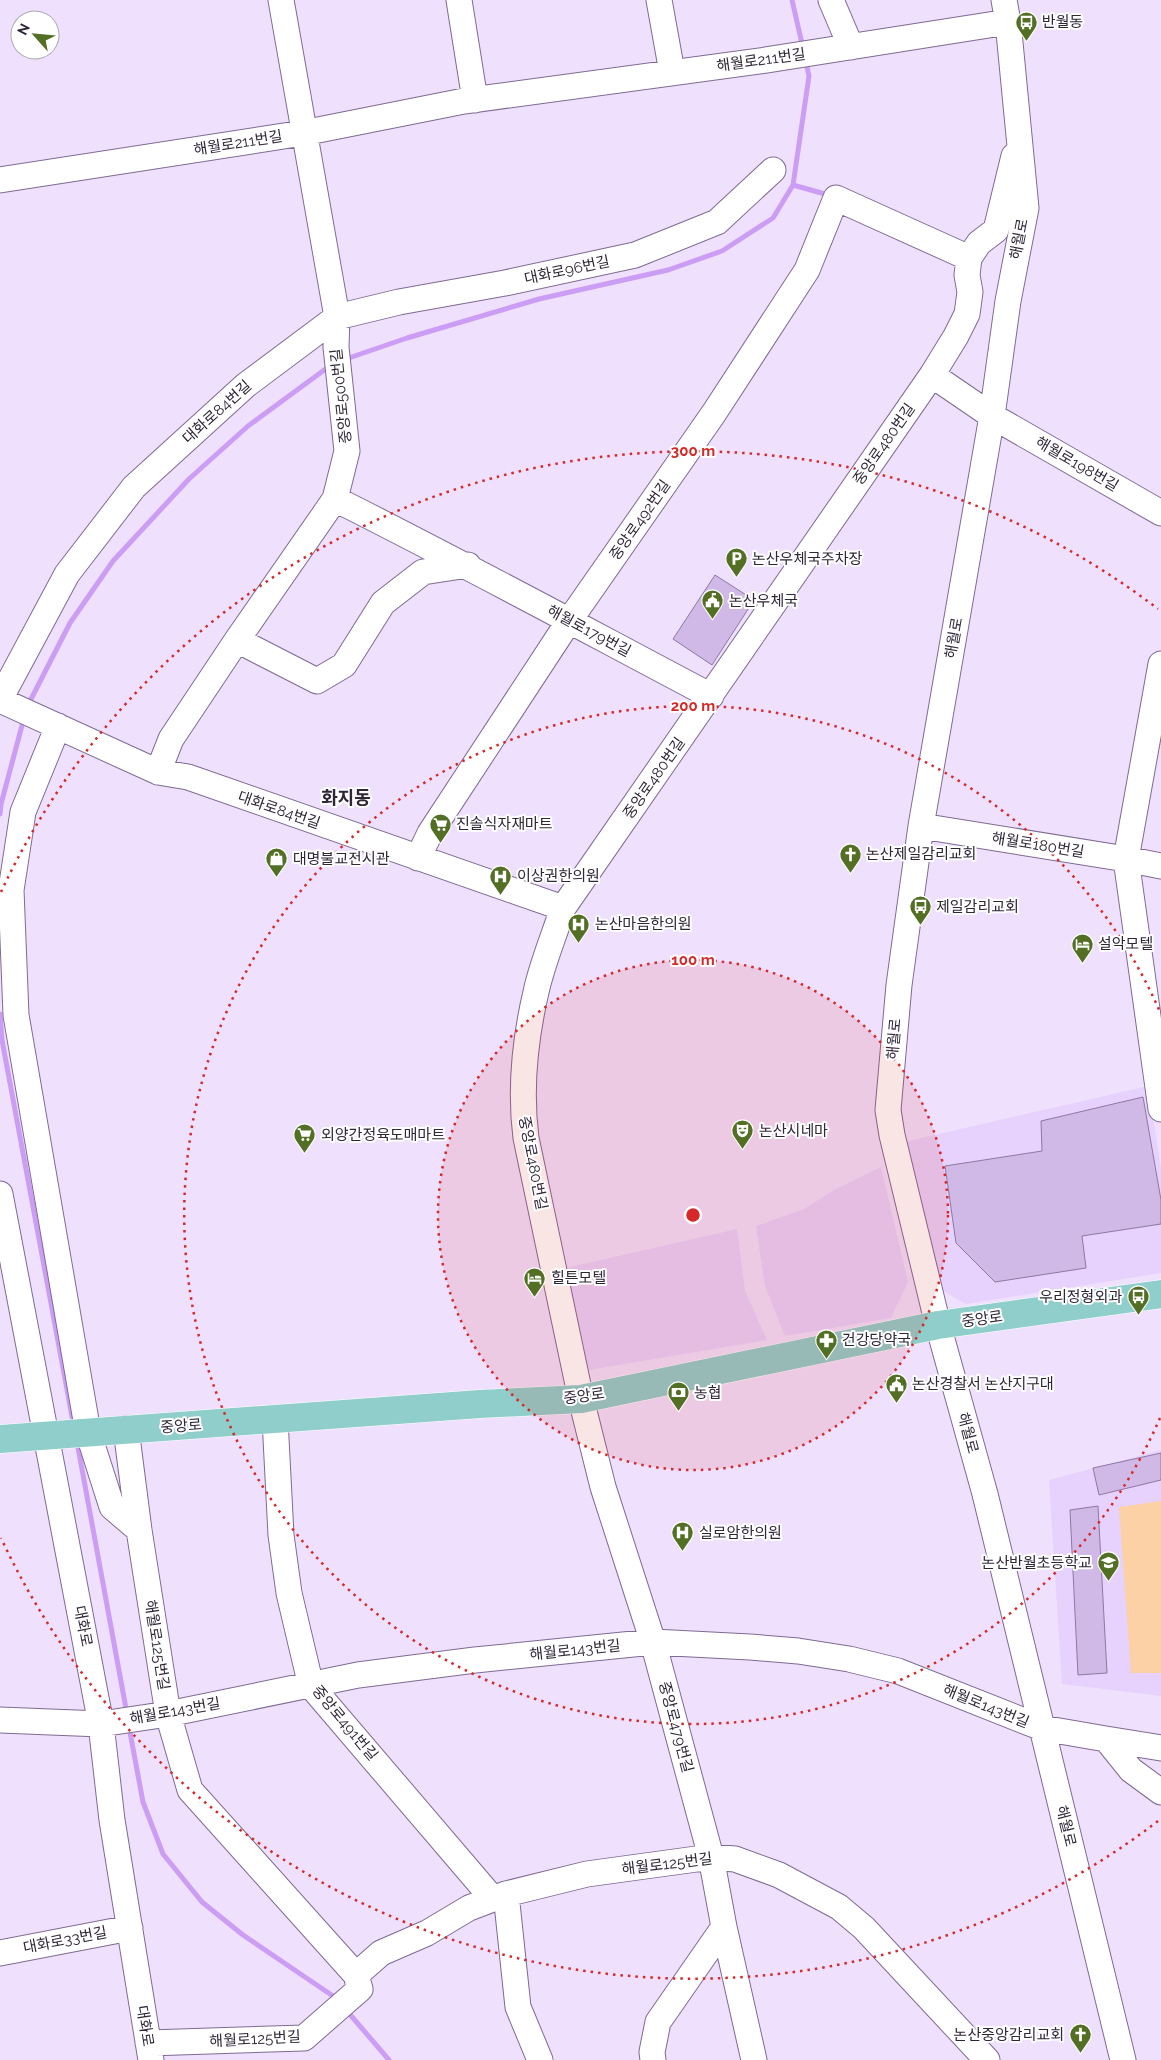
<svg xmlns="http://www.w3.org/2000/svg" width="1161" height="2060" font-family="Raleway,'Noto Sans KR',sans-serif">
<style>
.built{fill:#e7d2fd}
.green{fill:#fbd1a5}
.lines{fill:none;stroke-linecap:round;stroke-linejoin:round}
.stream{stroke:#cc9df5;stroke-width:5}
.building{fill:#d0b9e6;stroke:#8e78a3}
.minor-casing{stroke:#7f6a93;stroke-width:27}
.major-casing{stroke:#fff;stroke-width:29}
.minor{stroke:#fff;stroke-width:25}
.major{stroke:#8fceca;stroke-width:28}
.ring{fill:none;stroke:#d62828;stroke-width:2.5;stroke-dasharray:2.5 5}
.labels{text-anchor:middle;stroke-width:4;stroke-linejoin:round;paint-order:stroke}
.poi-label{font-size:15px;fill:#2f2637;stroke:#fff;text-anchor:start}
.street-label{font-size:15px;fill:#2f2637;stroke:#fff}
.quarter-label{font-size:18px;font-weight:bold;fill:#2f2637;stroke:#fff}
.centre{fill:#d62828;stroke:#fff;stroke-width:2.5}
.ring-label{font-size:15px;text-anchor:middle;font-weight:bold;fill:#d62828;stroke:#fff;stroke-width:4;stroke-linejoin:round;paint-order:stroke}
</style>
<rect width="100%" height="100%" fill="#efe1fd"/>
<path class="built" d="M1148,1086l13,82v105l-195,31 -26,-15 -36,-147z
M881,1167l27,115 -17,36 -106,18 -20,-50 -9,-60 48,-17 30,-19z
M737,1229l8,62 22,49 -178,30 -23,-102z
M1161,1450v246l-99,-12 -13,-204z"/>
<path class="green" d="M1161,1501v172h-30l-12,-166z"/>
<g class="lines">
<path class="stream" d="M792,0l11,48
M793,185l32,9
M343,360l64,-22 132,-39 129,-29 54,-19 51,-33 20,-33 16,-109 -3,-14
M28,705l42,-82 43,-62 76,-82 59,-53 83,-61
M0,814l1,-10 23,-86
M0,1014l2,26 72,387
M77,1442l50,272
M129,1727l14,75 20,52 39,48 41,33 90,61 5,5
M347,2011l42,49"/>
</g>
<path class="building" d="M715,575l39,25 -42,65 -39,-26z
M1143,1097l18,103v24l-79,12 4,32 -91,14 -39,-39 -11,-77 97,-15 -1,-30z
M1161,1453v27l-62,15 -6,-27z
M1098,1506l9,167 -29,2 -8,-165z"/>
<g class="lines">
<defs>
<path id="minor" d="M459,0l16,100
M659,0l13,72
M831,0l20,47
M1004,0l4,22 18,186 -18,93 -16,115 -71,410 -22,159 -11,125 4,25 46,190 47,169 138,566
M0,180l303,-47 161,-32 302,-41 242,-38
M932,375l60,41 169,97
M335,499c126,63 251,131 376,197
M237,640l80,41 27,-16 39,-62 40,-31 45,-7
M1161,664l-35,195 35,250
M0,699l67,-125 67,-87 112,-102 91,-68 62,-15 106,-19 130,-28 82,-33 56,-52
M0,700l158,72 30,5 375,131
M58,726l-35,86 -12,78 5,125 72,417 24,75 27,23
M158,772l13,-33 66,-99 98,-141 12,-48 -11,-104 1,-30 -56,-317
M921,826l205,33 35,7
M418,858l12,-25 139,-212 145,-208 93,-143 29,-72 133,60
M0,1194l101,530 11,96 39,240
M275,1419l6,116 8,58 22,93 182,213
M126,1429l13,101 29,184 22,76 166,185
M0,1720l101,4 67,-10 190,-39 117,-15 178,-18 97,5 48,4 51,8 49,12 144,57 64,11 25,31 30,22
M1106,1739l55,9
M506,1894l12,113 22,53
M0,1953l130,-25
M148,2043l156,-5 56,-49 -4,-14 25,-22 46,-20 42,-25 37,-14 81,-20 124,-17 24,2 44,16 60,32 25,21 123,132
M653,2060l-1,-8 6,-30 66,-95
M754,2060l-30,-133 -13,-70 -58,-215 -50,-155 -22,-88 -55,-261c-6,-47 -1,-99 10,-146 6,-28 18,-56 27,-84l369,-533 24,-39 11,-22 3,-22 -3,-17 2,-17 10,-15 17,-13 18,-74"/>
<path id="major" d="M0,1439l480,-35 101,-5 357,-74 223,-31"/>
</defs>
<use href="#minor" class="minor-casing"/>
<use href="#major" class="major-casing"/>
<use href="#minor" class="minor"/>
<use href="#major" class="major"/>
</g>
<circle cx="693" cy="1215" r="255" fill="#d62828" fill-opacity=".12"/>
<g class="ring">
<circle cx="693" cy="1215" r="255"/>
<path d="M1160 1418A509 509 0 1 1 1160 1012"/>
<path d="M1158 1821A764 764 0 0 1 1 1538M1 892A764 764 0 0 1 1158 609"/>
</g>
<defs>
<symbol id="bus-pin" viewBox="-11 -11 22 30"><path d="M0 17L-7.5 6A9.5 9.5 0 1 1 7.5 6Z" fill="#526f24" stroke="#fff"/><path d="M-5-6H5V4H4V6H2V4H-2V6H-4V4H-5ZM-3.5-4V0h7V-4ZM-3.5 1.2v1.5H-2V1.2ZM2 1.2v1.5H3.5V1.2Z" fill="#fff"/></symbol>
<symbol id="parking-pin" viewBox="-11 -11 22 30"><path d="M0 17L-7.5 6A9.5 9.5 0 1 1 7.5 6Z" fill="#526f24" stroke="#fff"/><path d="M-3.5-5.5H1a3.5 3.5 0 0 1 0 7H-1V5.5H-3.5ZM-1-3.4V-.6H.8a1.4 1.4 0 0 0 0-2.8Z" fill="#fff"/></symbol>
<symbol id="civic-pin" viewBox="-11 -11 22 30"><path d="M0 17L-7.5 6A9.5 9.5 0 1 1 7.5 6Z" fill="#526f24" stroke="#fff"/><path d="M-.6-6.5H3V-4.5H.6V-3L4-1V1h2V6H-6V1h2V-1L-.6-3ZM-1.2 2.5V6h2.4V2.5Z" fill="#fff"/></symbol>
<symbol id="supermarket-pin" viewBox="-11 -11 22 30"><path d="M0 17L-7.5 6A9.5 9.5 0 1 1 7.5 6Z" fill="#526f24" stroke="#fff"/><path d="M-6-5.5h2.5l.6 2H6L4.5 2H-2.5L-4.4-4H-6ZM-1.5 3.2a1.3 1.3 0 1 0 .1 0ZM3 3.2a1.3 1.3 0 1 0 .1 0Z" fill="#fff"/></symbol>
<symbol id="church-pin" viewBox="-11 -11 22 30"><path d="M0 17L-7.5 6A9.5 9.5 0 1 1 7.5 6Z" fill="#526f24" stroke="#fff"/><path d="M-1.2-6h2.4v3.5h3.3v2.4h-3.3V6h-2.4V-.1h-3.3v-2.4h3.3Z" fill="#fff"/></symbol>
<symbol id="shop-pin" viewBox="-11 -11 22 30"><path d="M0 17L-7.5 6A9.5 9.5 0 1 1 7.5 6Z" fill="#526f24" stroke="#fff"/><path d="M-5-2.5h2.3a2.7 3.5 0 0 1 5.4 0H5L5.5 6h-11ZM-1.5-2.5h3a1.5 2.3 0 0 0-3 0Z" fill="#fff"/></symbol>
<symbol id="hospital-pin" viewBox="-11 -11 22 30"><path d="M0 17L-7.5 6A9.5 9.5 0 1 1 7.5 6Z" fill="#526f24" stroke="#fff"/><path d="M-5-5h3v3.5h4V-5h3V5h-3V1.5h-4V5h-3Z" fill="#fff"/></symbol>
<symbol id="hotel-pin" viewBox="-11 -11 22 30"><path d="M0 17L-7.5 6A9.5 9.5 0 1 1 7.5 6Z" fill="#526f24" stroke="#fff"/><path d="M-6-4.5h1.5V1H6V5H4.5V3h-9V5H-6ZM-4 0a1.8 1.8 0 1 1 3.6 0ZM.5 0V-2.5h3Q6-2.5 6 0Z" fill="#fff"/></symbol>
<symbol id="theatre-pin" viewBox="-11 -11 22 30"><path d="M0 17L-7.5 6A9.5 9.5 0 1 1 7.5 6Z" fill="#526f24" stroke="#fff"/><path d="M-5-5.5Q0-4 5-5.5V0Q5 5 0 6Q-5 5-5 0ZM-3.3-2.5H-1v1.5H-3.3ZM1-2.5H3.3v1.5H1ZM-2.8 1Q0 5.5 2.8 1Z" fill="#fff"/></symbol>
<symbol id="pharmacy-pin" viewBox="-11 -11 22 30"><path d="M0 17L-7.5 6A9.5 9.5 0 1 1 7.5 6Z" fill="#526f24" stroke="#fff"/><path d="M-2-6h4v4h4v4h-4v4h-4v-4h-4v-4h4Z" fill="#fff"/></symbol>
<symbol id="bank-pin" viewBox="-11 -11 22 30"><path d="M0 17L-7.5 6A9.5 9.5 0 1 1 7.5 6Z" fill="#526f24" stroke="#fff"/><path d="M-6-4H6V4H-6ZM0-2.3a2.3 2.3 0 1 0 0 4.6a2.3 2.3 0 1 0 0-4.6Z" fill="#fff"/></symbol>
<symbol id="school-pin" viewBox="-11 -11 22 30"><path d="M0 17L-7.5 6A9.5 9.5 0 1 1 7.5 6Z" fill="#526f24" stroke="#fff"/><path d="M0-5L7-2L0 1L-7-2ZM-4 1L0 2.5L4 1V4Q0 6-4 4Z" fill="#fff"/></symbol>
</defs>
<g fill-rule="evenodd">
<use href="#bus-pin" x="1014" y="10" width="25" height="34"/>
<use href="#parking-pin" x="724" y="546" width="25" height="34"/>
<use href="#civic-pin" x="700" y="588" width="25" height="34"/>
<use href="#supermarket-pin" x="428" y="812" width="25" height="34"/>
<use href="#church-pin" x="838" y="842" width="25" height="34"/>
<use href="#shop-pin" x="264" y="846" width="25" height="34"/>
<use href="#hospital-pin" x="488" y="864" width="25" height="34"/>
<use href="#bus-pin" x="908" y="894" width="25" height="34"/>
<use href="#hospital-pin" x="566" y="912" width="25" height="34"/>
<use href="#hotel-pin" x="1070" y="932" width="25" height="34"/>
<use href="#theatre-pin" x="730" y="1118" width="25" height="34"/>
<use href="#supermarket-pin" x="292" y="1122" width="25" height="34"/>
<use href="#hotel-pin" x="522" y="1266" width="25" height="34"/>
<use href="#bus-pin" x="1126" y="1284" width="25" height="34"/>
<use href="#pharmacy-pin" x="814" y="1328" width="25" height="34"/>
<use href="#civic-pin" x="884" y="1372" width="25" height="34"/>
<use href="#bank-pin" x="666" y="1380" width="25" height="34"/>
<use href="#hospital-pin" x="670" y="1520" width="25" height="34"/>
<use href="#school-pin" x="1096" y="1550" width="25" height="34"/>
<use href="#church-pin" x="1068" y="2022" width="25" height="34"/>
</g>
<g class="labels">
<g class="poi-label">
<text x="1042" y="27">반월동</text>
<text x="752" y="564">논산우체국주차장</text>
<text x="729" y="606">논산우체국</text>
<text x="456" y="829">진솔식자재마트</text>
<text x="866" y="859">논산제일감리교회</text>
<text x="293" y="864">대명불교전시관</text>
<text x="517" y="881">이상권한의원</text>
<text x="936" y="912">제일감리교회</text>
<text x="595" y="929">논산마음한의원</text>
<text x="1098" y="949">설악모텔</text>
<text x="759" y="1136">논산시네마</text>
<text x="321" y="1140">외양간정육도매마트</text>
<text x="551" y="1283">힐튼모텔</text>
<text x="1122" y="1302" text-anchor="end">우리정형외과</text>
<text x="842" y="1345">건강당약국</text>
<text x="912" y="1389">논산경찰서 논산지구대</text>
<text x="694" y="1398">농협</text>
<text x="699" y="1538">실로암한의원</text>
<text x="1092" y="1568" text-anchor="end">논산반월초등학교</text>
<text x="1064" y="2040" text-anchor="end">논산중앙감리교회</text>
</g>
<g class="street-label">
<text transform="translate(761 60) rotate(-8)" y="5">해월로211번길</text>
<text transform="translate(238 143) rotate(-9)" y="5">해월로211번길</text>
<text transform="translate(1019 239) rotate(-79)" y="5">해월로</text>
<text transform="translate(567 270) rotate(-12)" y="5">대화로96번길</text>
<text transform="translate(341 396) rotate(-96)" y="5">중앙로500번길</text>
<text transform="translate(217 412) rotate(-42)" y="5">대화로84번길</text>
<text transform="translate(884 444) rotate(-55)" y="5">중앙로480번길</text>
<text transform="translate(1077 464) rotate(30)" y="5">해월로198번길</text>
<text transform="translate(640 520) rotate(-55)" y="5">중앙로492번길</text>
<text transform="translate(589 631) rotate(28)" y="5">해월로179번길</text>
<text transform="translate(954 638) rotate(-80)" y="5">해월로</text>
<text transform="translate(654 778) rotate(-55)" y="5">중앙로480번길</text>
<text transform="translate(279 810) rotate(19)" y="5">대화로84번길</text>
<text transform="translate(1038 845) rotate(9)" y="5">해월로180번길</text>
<text transform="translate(894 1039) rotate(-85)" y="5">해월로</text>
<text transform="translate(533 1163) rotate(79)" y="5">중앙로480번길</text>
<text transform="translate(982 1319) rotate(-8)" y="5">중앙로</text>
<text transform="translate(584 1396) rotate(-8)" y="5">중앙로</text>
<text transform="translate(181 1426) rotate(-4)" y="5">중앙로</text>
<text transform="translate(968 1433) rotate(75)" y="5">해월로</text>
<text transform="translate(83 1626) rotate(79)" y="5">대화로</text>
<text transform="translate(157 1645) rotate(81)" y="5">해월로125번길</text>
<text transform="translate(575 1650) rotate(-6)" y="5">해월로143번길</text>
<text transform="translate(986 1706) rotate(22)" y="5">해월로143번길</text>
<text transform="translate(175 1711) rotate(-10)" y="5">해월로143번길</text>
<text transform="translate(345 1723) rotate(50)" y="5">중앙로491번길</text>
<text transform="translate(676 1727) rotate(75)" y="5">중앙로479번길</text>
<text transform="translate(1066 1826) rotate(76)" y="5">해월로</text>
<text transform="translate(667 1864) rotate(-7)" y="5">해월로125번길</text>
<text transform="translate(65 1940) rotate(-11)" y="5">대화로33번길</text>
<text transform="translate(145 2026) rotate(81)" y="5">대화로</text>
<text transform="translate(255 2039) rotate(-3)" y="5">해월로125번길</text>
</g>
<g class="quarter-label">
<text x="346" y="804">화지동</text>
</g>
</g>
<circle cx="693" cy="1215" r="8" class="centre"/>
<g class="ring-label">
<text x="693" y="456">300 m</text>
<text x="693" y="711">200 m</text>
<text x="693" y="965">100 m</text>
</g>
<g transform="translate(35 35) rotate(297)"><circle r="24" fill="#ffffff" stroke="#aca8af"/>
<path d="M0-4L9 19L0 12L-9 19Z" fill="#526f24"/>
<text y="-8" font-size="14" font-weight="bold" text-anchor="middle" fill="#2f2637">N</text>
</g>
</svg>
